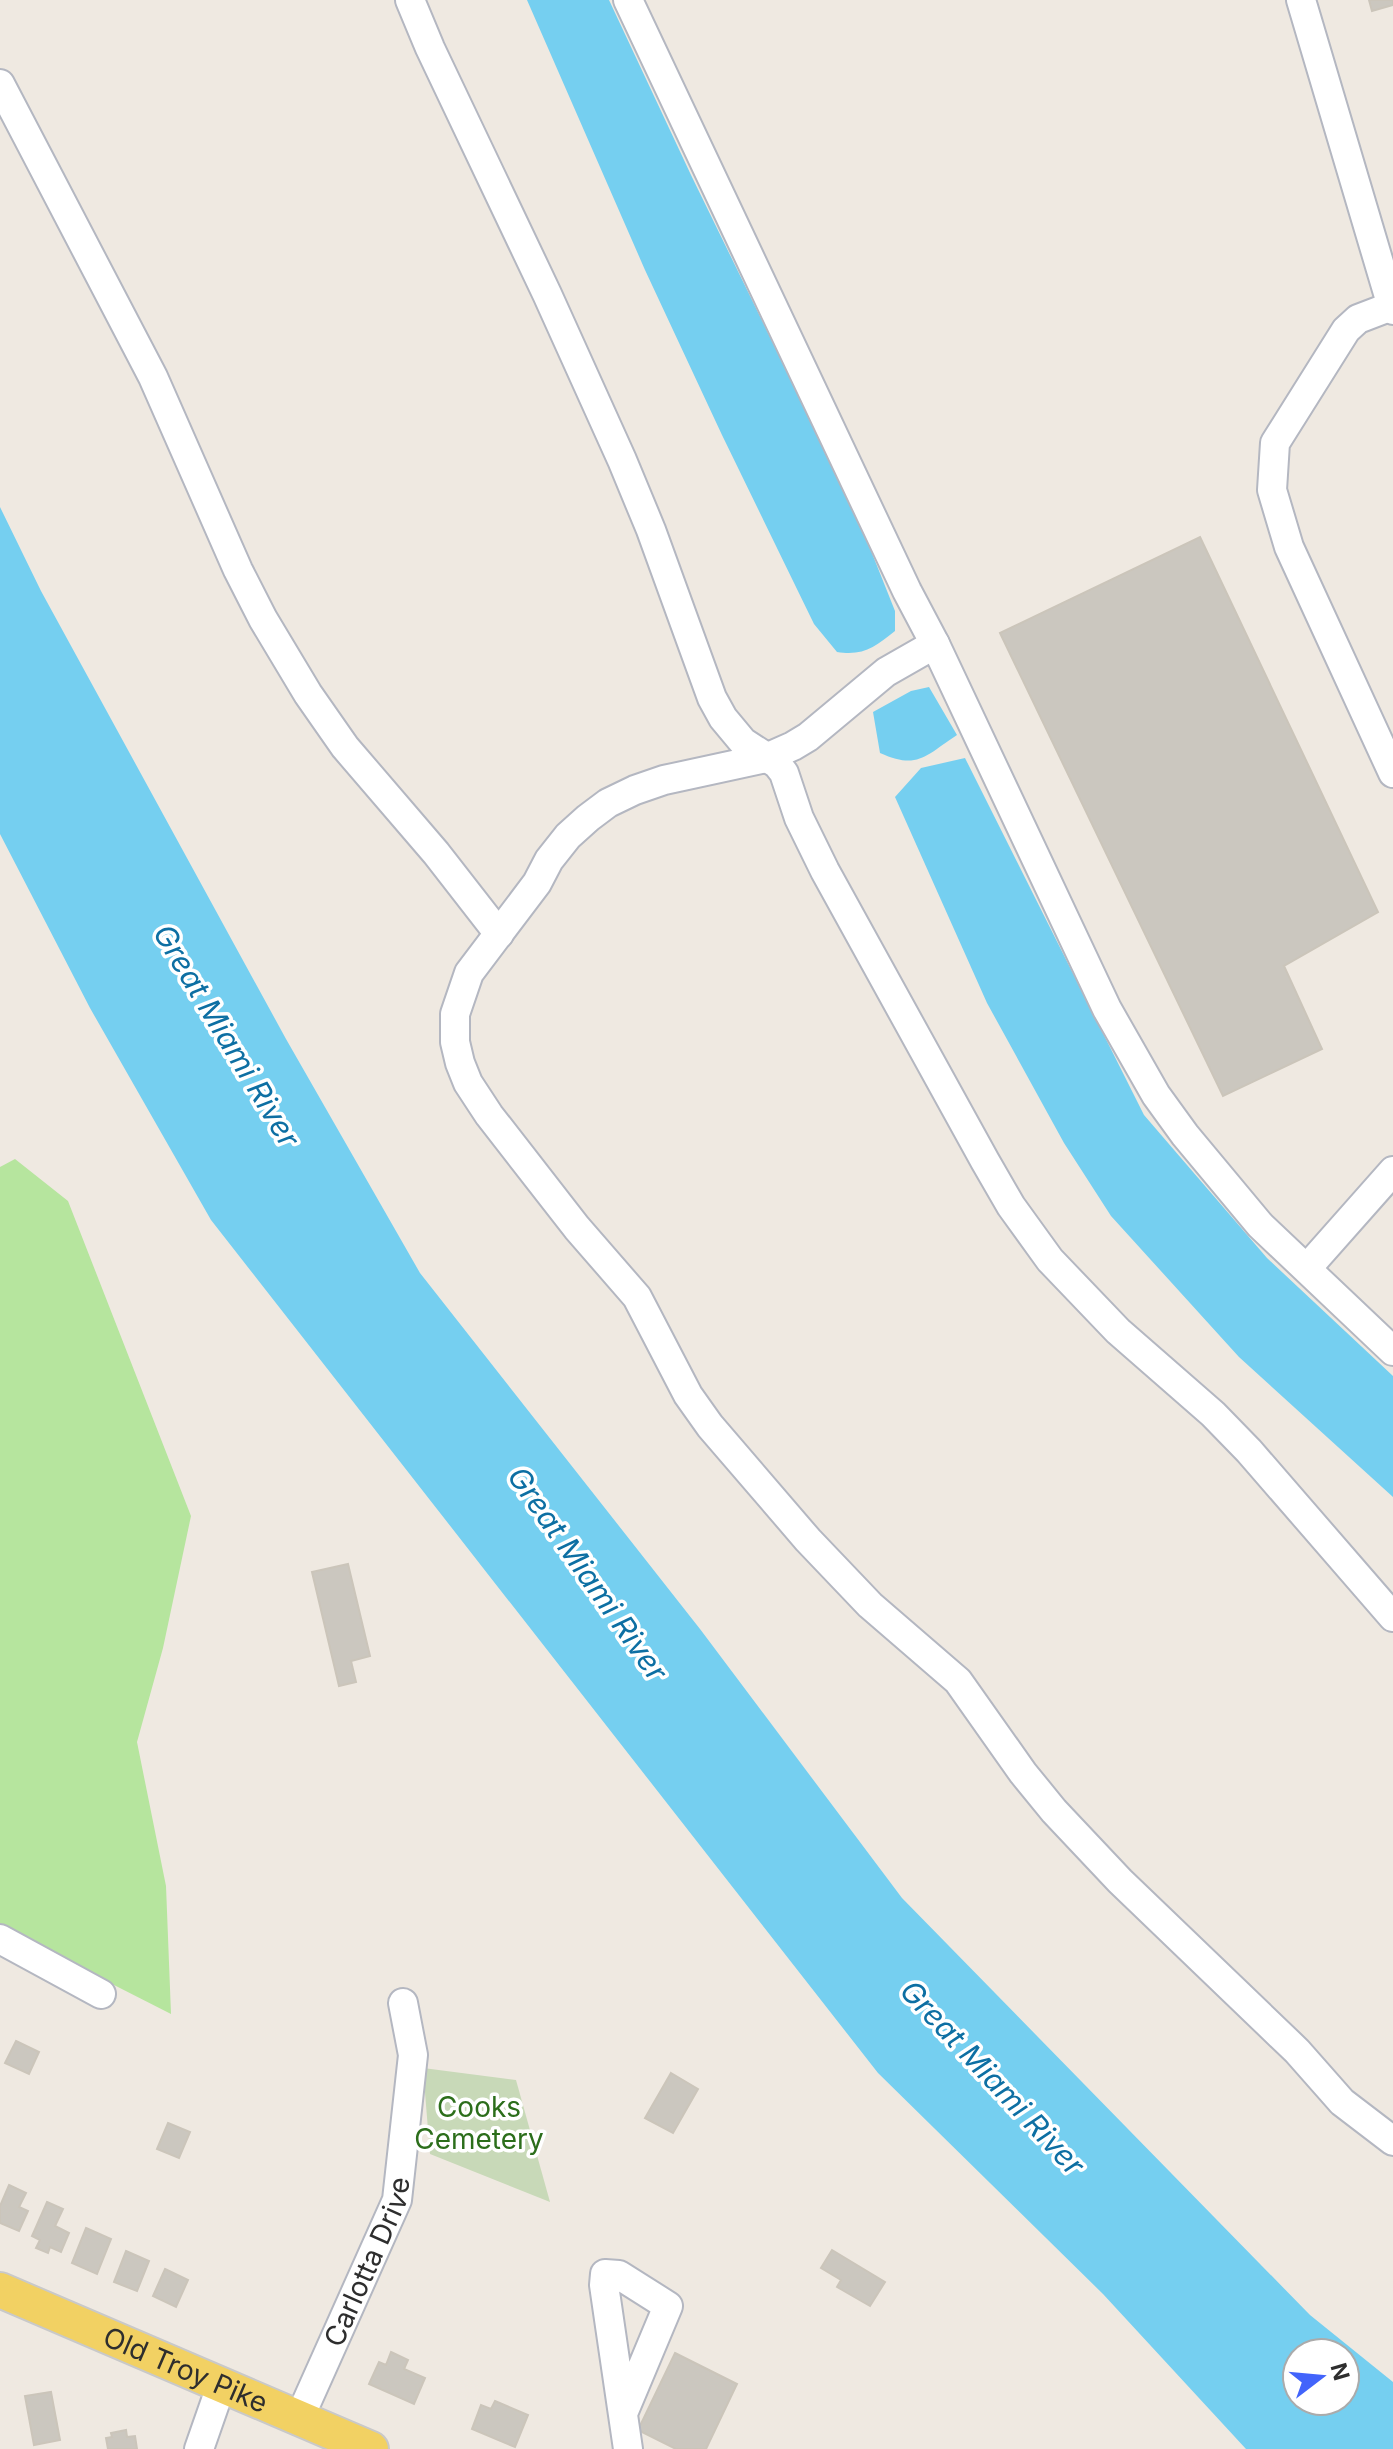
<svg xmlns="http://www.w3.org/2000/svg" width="1393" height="2449" font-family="Inter,sans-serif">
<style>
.green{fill:#b6e59e}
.cemetery{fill:#c8d9b8}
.water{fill:#75cff0;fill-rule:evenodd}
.building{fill:#cbc7bf;stroke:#cbc5ba;stroke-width:2}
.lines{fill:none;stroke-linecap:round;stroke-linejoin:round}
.minor-casing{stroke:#b4b7c1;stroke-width:32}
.major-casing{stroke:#c9c9c9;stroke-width:38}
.minor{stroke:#fff;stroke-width:28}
.major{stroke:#f2d163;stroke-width:34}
.labels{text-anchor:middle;stroke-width:7;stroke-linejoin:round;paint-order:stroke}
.park-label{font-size:28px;fill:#2c6e1b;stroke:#fff}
.street-label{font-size:28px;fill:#2e2e2e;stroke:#fff}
.water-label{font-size:30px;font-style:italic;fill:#0d6fa3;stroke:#fff}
</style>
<rect width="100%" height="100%" fill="#efe9e1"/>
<path class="green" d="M15,1159l53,42 123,315 -28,132 -26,94 29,144 5,128 -171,-87v-760z"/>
<path class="cemetery" d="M423,2068l93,12 34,122 -120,-48z"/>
<path class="water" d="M527,0h82l82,175 165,338 39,98v20c-20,16 -31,25 -58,21l-23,-28 -92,-189 -77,-165z
M0,507l41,84 245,448 134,234 280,356 202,269 408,417 83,67v67h-147l-143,-155 -225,-221 -667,-853 -121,-212 -90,-174zM1297,2353h48v48h-48z
M929,687l28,48c-32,21 -39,35 -77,18l-7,-41 38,-21z
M965,758l179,357 123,143 126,118v121l-154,-140 -128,-141 -47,-73 -77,-140 -92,-206 26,-29z"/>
<path class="building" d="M1369,0h24v5l-21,6z
M1200,537l178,375 -94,54 38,83 -99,47 -223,-463z
M348,1564l22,92 -19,5 5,21 -17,4 -27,-114z
M16,2041l23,11 -10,22 -24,-11z
M671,2073l27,16 -25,44 -28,-15z
M168,2123l22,9 -11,26 -22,-9z
M9,2185l17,8 -7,14 9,4 -9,20 -19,-8v-17z
M47,2202l16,7 -8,17 14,7 -8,19 -11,-5 -2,6 -12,-5 4,-8 -8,-4z
M86,2228l25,11 -14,35 -25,-11z
M832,2250l53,32 -15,24 -33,-19 4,-7 -20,-12z
M126,2251l23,10 -12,30 -23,-9z
M165,2269l23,11 -12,27 -23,-11z
M391,2352l17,8 -4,9 21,9 -11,26 -45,-20 10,-22 7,3z
M675,2353l62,31 -31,65h-30l-38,-19z
M51,2392l9,48 -26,5 -9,-49z
M495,2401l33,14 -13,32 -43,-18 9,-24 10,4z
M126,2430l1,7 8,-1 2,13h-29l-2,-11 6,-1 -1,-4z"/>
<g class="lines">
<defs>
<g id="minor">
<path d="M410,0l20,48 117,246 75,166 29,70 61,168 11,20 20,24 34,22 7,9 15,45 26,53 160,290 26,45 39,54 68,71 95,83 36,37 144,166"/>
<path d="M628,0l279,591 28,53 -49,28 -78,65 -15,9 -27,12 -102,22 -29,10 -27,13 -20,15 -20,18 -19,24 -12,23 -68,90 -14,41v28l5,21 8,20 21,32 88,113 60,69 51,98 22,31 98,114 62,65 88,76 65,92 31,38 66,70 177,170 45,51 51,39"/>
<path d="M1301,0l92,310"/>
<path d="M0,84l153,293 85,193 25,49 45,75 37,53 91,106 63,81"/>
<path d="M1392,306l-34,13 -12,11 -71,113 -3,47 17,57 104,226"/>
<path d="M935,644l172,365 49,86 29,40 75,90 133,126"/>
<path d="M1308,1267l85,-96"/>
<path d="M0,1939l101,55"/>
<path d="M624,2411l44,-105 -49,-31 -14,-1 -1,11 24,164"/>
<path id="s1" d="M299,2419l98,-219 16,-145 -10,-52"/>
<path d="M199,2449l22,-63"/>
</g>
<g id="major">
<path id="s2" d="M0,2290l371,159"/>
</g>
</defs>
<use href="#minor" class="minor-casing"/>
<use href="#major" class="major-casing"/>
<use href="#minor" class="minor"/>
<use href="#major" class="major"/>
</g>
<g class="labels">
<g class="park-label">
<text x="479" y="2117">Cooks<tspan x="479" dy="32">Cemetery</tspan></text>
</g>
<g class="street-label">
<text dy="10" stroke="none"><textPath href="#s1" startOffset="172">Carlotta Drive</textPath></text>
<text dy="10" stroke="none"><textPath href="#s2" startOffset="202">Old Troy Pike</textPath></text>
</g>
<g class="water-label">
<text transform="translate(226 1036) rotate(59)" y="10">Great Miami River</text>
<text transform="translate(587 1574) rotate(55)" y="10">Great Miami River</text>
<text transform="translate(992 2078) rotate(47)" y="10">Great Miami River</text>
</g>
</g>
<g transform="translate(1321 2377) rotate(74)"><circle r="38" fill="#ffffff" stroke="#ababab" stroke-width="2"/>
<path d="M0-6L14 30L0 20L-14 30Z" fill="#4264fb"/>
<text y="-12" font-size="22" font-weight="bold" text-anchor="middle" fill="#2e2e2e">N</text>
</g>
</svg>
